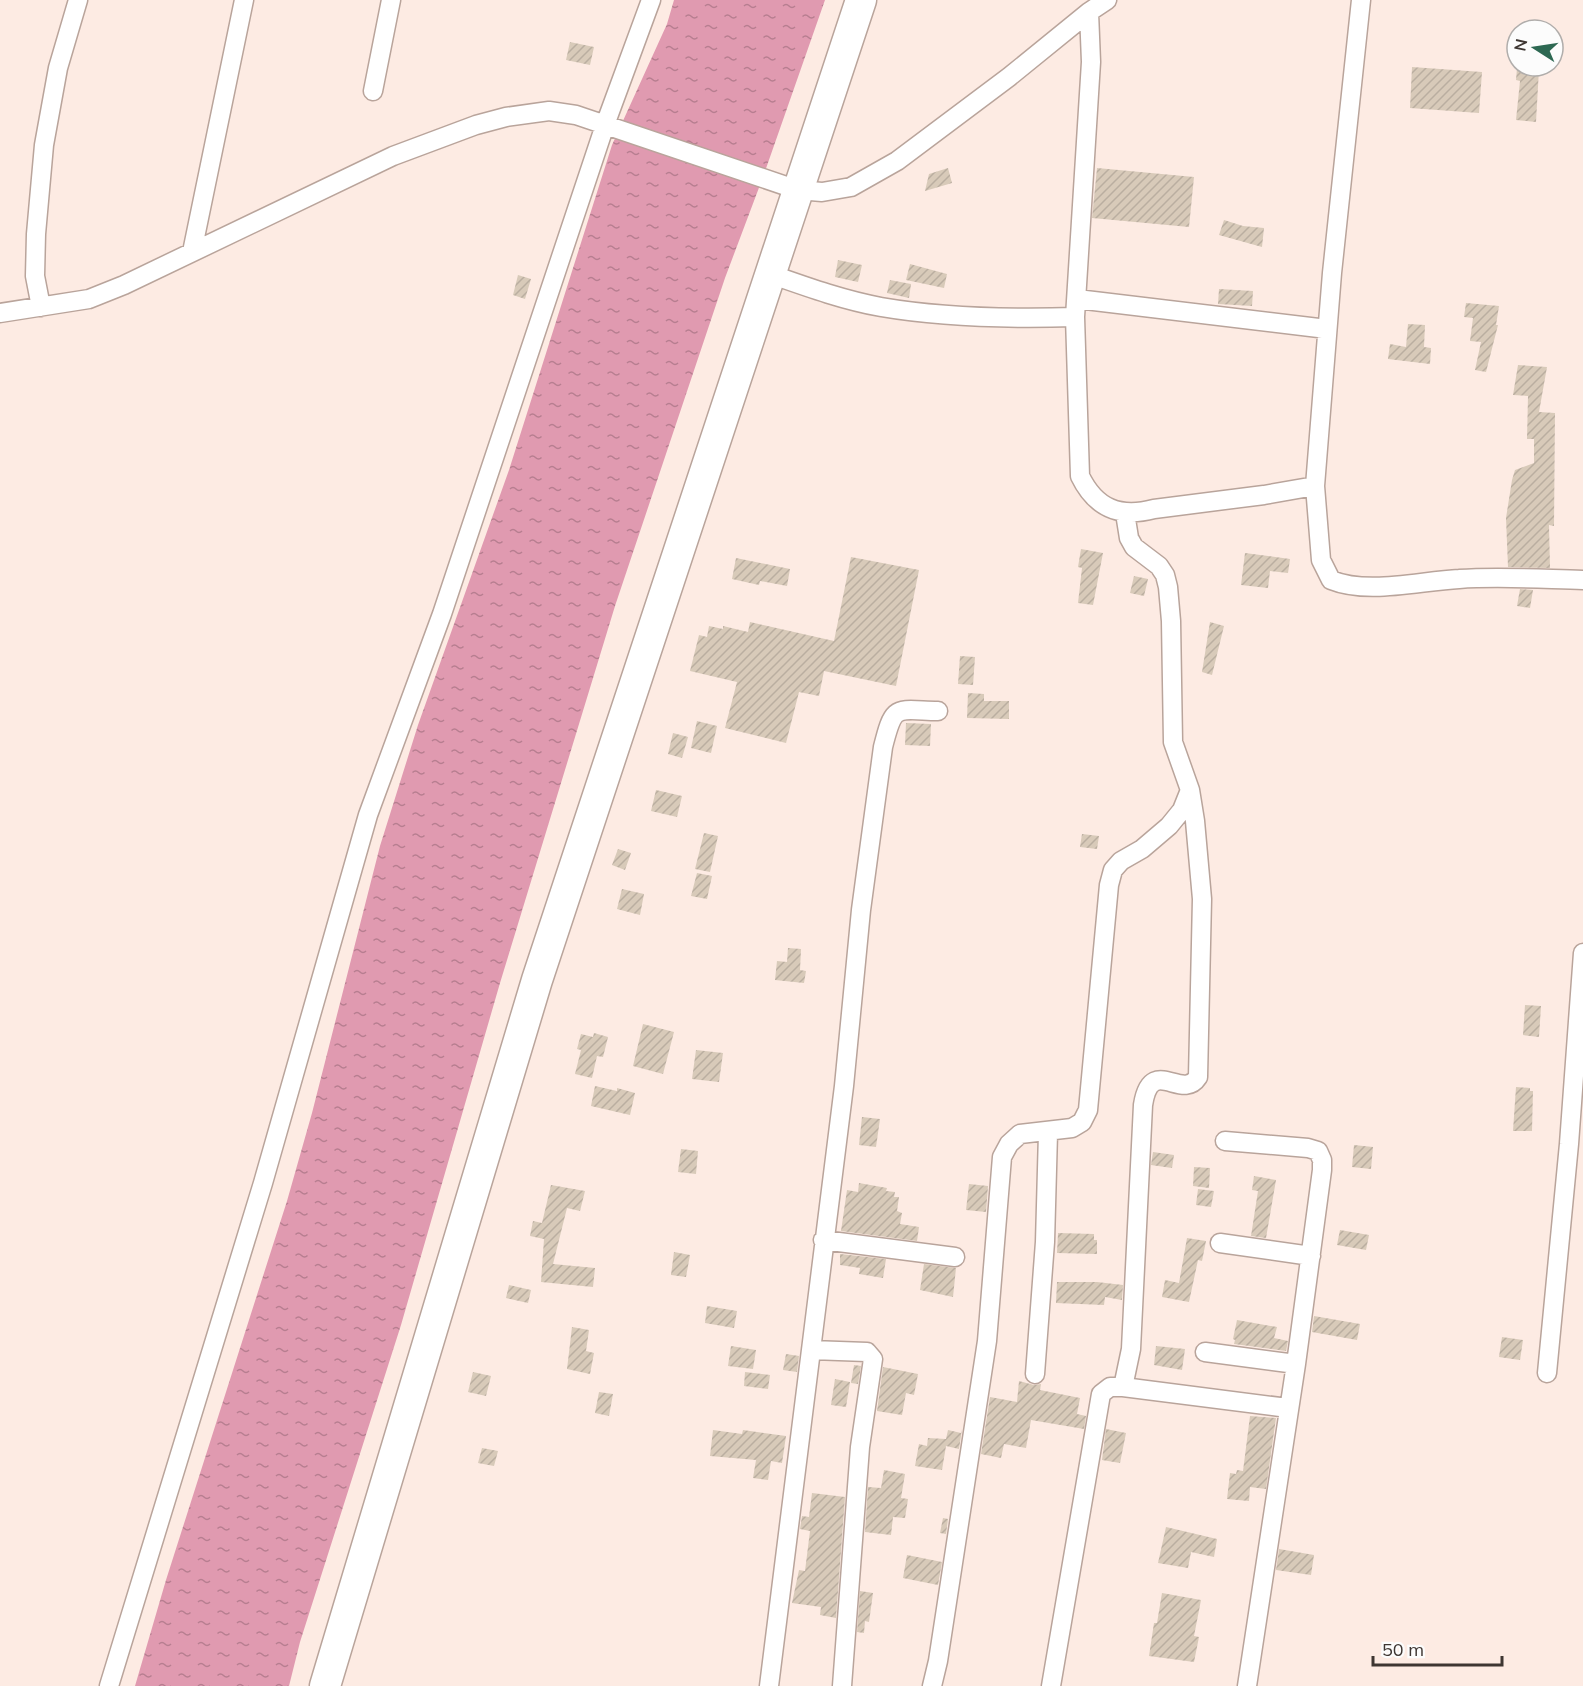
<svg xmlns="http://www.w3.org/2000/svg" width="1583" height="1686" font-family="Mulish,sans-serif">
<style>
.water{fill:url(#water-ripples)}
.building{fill:url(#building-hatch)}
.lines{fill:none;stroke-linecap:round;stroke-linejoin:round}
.street-casing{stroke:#b9a49b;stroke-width:21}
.primary-casing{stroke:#b9a49b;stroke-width:33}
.street{stroke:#fff;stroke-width:18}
.primary{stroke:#fff;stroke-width:30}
</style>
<defs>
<pattern id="water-ripples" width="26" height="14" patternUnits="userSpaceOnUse" patternTransform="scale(1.5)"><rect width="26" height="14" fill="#e09ab0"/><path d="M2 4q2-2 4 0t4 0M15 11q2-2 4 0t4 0" fill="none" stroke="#b77e90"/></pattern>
<pattern id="building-hatch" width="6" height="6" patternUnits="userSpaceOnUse" patternTransform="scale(1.5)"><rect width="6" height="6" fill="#d8cab9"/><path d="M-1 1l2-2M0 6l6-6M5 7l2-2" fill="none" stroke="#baaea0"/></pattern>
</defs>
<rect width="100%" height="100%" fill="#fdebe3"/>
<path class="water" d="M674,0h151l-62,177 -38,101 -110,328 -115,377 -99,342 -101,317 -11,44h-154l31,-106 121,-379 25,-88 68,-267 38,-121 91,-255 103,-325 55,-121z"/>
<path class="building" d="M570,42l24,5 -4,18 -24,-5z
M1412,67l70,5 -3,41 -69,-5z
M1517,68l22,1 -3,53 -20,-2 4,-39 -4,-1z
M948,168l4,15 -27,8 4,-17z
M1097,168l97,9 -5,50 -97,-9z
M1224,220l19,6 21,2 -2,19 -43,-12z
M838,260l24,5 -4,17 -23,-5z
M910,264l37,10 -3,14 -38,-8z
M518,275l13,4 -6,20 -12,-4z
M890,280l21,4 -2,14 -22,-5z
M1219,289l34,2 -1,15 -34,-2z
M1466,303l33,3 -3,19h2l-12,47 -11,-2 6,-28 -11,-1 3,-23 -9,-1z
M1408,324l17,1 -1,22 7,1 -1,16 -42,-5 2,-15 16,3z
M1518,365l29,2 -8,45 16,1 -1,113 -5,-1 1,43 -42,-1 -2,-49 6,-38 3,-10 19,-7v-24h-7l1,-43 -15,-1z
M1081,549l22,4 -10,52 -15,-2 4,-35 -4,-1z
M1245,553l45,6 -2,14 -18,-2 -2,17 -27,-3z
M851,557l68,13 -23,116 -72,-15 -5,25 -20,-4 -13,51 -61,-15 12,-46 -47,-11 9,-36 8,2 2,-11 14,3v-3l25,6 2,-10 84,19z
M736,558l54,11 -3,17 -27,-5 -1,4 -27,-6z
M1134,576l14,3 -4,17 -14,-3z
M1520,589l13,1 -3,18 -13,-2z
M1210,622l14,4 -12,49 -10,-3z
M960,656l15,1 -2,28 -15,-1z
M968,693l16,1v7h25v18l-42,-1z
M697,721l20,5 -6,27 -20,-5z
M906,723l25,1 -1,22 -25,-1z
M673,733l15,4 -6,21 -14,-4z
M656,790l26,6 -5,21 -26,-6z
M704,833l14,3 -8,36 -15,-3z
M1082,834l17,2 -2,13 -17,-2z
M618,849l13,4 -6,17 -13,-5z
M697,873l15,3 -5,23 -16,-3z
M622,889l22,5 -4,21 -23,-6z
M788,948l13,1 -1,21 6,1 -2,12 -29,-3 2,-19 10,1z
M1525,1005l16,1 -2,31 -16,-2z
M643,1024l31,8 -11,42 -30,-8z
M594,1033l14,4 -5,20 -6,-1 -5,22 -17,-4 6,-24 -4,-1 4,-15 12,3z
M696,1050l27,3 -4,29 -27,-3z
M595,1086l22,5v-3l18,5 -5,22 -39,-9z
M1516,1087l14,1v3h3l-1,40h-19z
M862,1117l18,2 -4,28 -17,-2z
M1354,1145l19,2 -2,22 -19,-2z
M681,1149l17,2 -2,23 -18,-2z
M1153,1152l21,3 -2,13 -21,-3z
M1194,1167l16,1 -1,20 -16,-2z
M1254,1176l22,4 -10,58 -15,-2 7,-45 -6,-1z
M859,1183l28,5 -1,3 9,1 -1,5h5l-2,14 5,2 -2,11 19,3 -2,14 -76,-10 6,-41 11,2z
M969,1184l19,2 -2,26 -20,-2z
M551,1185l34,6 -5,20 -13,-3 -14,56 42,4 -2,19 -52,-5 3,-43 -14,-3 3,-15 9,2z
M1198,1189l16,2 -3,16 -15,-2z
M1340,1230l29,5 -3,15 -29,-5z
M1058,1233l36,1v6h3v14l-40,-1z
M1187,1238l19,3 -4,20 -4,-1 -9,42 -27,-5 3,-17 14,3z
M674,1252l16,3 -4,22 -15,-2z
M840,1254l46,5 -3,19 -24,-4 1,-6 -20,-3z
M924,1264l32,4 -3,29 -33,-7z
M1057,1282h40l26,3 -1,15 -17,-3 -1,8 -48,-2z
M509,1285l22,5 -3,13 -22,-5z
M707,1306l30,5 -3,17 -29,-5z
M1314,1316l46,8 -3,16 -45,-8z
M1237,1320l40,7 -3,11 14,3 -2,10 -52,-7 1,-4 -2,-1z
M572,1327l17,3 -3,21 8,2 -4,21 -23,-5z
M1502,1337l21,3 -3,20 -21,-3z
M731,1346l25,4 -3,19 -25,-3z
M1156,1346l29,3 -3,21 -28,-5z
M786,1354l13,2 -2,16 -14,-2z
M854,1365l7,1 -3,18 -7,-1z
M883,1367l35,7 -4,21 -8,-2 -4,22 -25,-4z
M473,1372l18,4 -5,20 -18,-4z
M745,1372l25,3 -2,14 -24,-3z
M835,1379l15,3 -4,25 -15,-2z
M1019,1381l15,4 7,-1 -1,6 40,8 -3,16 9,2 -2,13 -53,-9 -5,28 -22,-4 -3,14 -20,-4 9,-57 27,5z
M599,1392l14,2 -4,22 -14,-3z
M1250,1416l26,2 -10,71 -16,-2 -1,14 -22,-2 3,-26 6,1 1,-4 6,1z
M962,1429l-3,20 -13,-3 -4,24 -27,-4 4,-22 8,2 1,-8 18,1 2,-9 13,3z
M1106,1429l20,4 -6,30 -18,-3z
M713,1430l29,4 1,-4 43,6 -4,27 -11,-2 -3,19 -15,-2 3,-18 -46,-4z
M482,1448l16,3 -4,15 -16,-3z
M884,1470l21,4 -4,24 7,1 -3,19 -12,-1 -2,18 -26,-3 3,-45 13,1z
M812,1493l33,4 -9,121 -16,-3 1,-8 -29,-4 7,-33 6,1 5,-40 -10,-2 2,-13 7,1z
M943,1518l5,1 -2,15 -6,-1z
M1166,1527l51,12 -3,18 -23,-5 -3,16 -30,-5z
M1279,1549l35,6 -3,20 -35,-5z
M907,1555l35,7 -4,23 -35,-7z
M860,1591l13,2 -4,29 -4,-1 -1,12 -7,-1z
M1162,1593l39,7 -7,36 5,1 -5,25 -45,-6 5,-33h3z"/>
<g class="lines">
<defs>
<path id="street" d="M1361,0l-29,273 -17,213 6,74 10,20c37,15 88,1 128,-1 41,-3 83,0 124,1
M1089,12l2,50 -16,255 5,159c16,33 40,42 74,33l110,-14 51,-9
M373,91l18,-91
M192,252l52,-252
M770,274c37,13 73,26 111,33 64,11 129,12 194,10
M1077,299l250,30
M41,307l-6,-31 1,-42 8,-89 14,-77 20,-68
M0,313l89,-14 35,-14 269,-129 83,-31 30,-8 43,-6 27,4 222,75 24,2 29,-5 46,-26 112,-84 80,-65 18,-12
M1225,1141l83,7 10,3 4,9v10l-26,194 -49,322
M823,1240l132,17
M1220,1243l91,13
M811,1350l56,2 6,7 -13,88 -18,239
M1205,1352l91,12
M1547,1373l22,-229 14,-191
M1035,1374l10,-132 3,-109
M1123,1387l8,-38 12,-244c8,-51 39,-3 55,-28l4,-178 -7,-78 -5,-31
M109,1686l154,-503 105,-368 74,-201 163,-489 46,-125
M769,1686l75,-600 17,-176 22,-163c11,-44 12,-37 55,-36
M932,1686l6,-25 49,-320 15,-184 7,-13 11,-10 52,-6 10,-6 6,-12 21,-225 4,-15 8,-9 21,-12 27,-23 13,-16 8,-20 -17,-48 -2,-121 -3,-34 -3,-12 -6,-9 -25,-19 -5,-9 -4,-25
M1051,1686l50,-292 9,-7h13l165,21"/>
<path id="primary" d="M325,1686l212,-706 324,-980"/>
</defs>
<use href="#street" class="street-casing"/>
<use href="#primary" class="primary-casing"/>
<use href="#street" class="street"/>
<use href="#primary" class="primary"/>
</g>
<g transform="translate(1535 48) rotate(282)"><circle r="28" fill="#fcfcfc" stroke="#b0adab" stroke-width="1.5"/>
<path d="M0-4.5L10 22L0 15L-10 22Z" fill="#2d6852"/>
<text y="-9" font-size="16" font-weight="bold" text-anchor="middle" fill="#3e3632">N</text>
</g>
<path d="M1373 1656v9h129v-9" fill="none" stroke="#3e3632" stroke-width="3"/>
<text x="1382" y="1656" font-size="18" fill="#3e3632" stroke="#fcfcfc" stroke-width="4.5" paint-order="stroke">50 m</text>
</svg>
